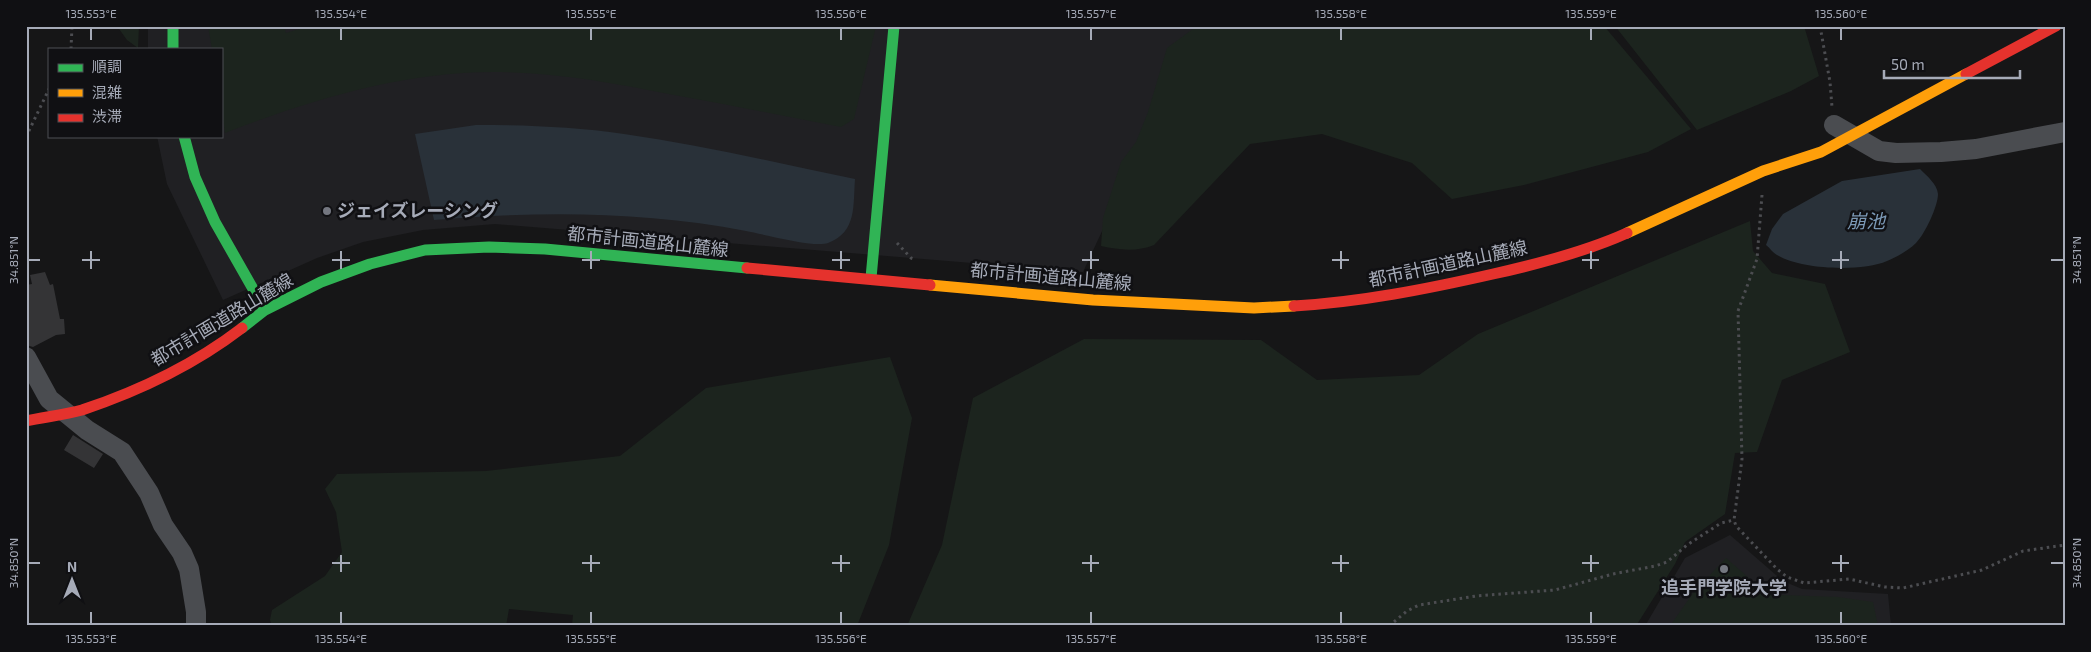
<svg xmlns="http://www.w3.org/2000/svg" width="2091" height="652" font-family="'Exo 2','Noto Sans JP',sans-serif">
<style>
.built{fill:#202023}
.green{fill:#1c241e}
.water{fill:#293139}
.building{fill:#343436}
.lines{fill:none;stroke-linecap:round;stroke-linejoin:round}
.path{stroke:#4c4d51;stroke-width:3;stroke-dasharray:2.5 4;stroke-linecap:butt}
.street{stroke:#4a4c50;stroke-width:20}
.fast{stroke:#30b455;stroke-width:11}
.slow{stroke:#ff9f0a;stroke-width:11}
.jam{stroke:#e5322d;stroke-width:11}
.ticks{fill:none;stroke:#a6abb8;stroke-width:2}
.poi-dot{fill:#747780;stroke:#101013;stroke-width:2}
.labels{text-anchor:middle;stroke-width:5;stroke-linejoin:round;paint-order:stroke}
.poi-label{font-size:18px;font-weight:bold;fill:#a6abb8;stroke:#101013;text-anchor:start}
.street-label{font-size:18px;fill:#a6abb8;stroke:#101013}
.water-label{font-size:19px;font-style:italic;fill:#7b98b5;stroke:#101013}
.neatline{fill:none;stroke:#a6abb8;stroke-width:2}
.ticks-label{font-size:12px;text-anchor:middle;fill:#a6abb8}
</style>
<rect width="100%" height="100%" fill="#161617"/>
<path class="built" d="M148,26h1070l-60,85 -75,161 -588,-48 -72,6 -60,12 -46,16 -94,42 -56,-116 -10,-48h64v-87h-73z
M1730,535l53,46 19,8 86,5 3,32h-246l40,-68z"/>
<path class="green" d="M117,26h22l-1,22 -11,-8z
M208,26h76l2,7 23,-7h567l-22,93 -13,8c-56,-11 -111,-22 -167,-32 -60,-12 -119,-23 -181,-23 -91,0 -183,28 -268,61l-4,-25v-59h-9z
M1197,26h407l87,103 -43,23 -124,33 -72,14 -40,-36 -90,-29 -72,10 -96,101c-17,7 -35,5 -53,1l2,-28 18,-56 15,-20 12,-30 19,-64z
M1615,26h189l15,50 -28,15 -94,39z
M1750,221l3,30 19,22 53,11 25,68 -68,28 -25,72 -22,1 -10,61 -40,28 -10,22 -39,62h-729l35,-81 31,-147 111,-59 177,1 56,40 102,-5 59,-41z
M890,357l22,61 -23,127 -32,81h-285l1,-11 -64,-6 -3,17h-27l-3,-2 -6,2h-198l-2,-6 2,-10 53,-34 17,-24 -6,-40 -11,-23 12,-15 149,-3 134,-15 86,-68z
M1726,558l30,26 25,11 57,2 35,5 5,24h-208l23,-33z"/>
<path class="water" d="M476,125c50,0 99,2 148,9 78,11 154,29 231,45 -2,27 2,53 -27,64 -14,5 -65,-9 -82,-12 -103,-20 -208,-20 -312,-11l-19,-86z
M1920,169c7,7 17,15 18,25 0,12 -13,40 -22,49 -7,7 -19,14 -29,18 -25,11 -86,9 -110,-6 -4,-2 -7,-7 -11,-10l6,-16 11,-15 59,-33z"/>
<path class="building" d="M45,272l5,13 3,-1 7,35h4l1,15 -9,1 -23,12 -7,-2v-60l6,-1 -2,-9z
M73,435l30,19 -9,14 -30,-18z"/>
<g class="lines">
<path class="path" d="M1820,26l10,56 2,25
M71,49l1,-23
M26,137l23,-48
M1762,195l-5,64 -19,52 4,148 -8,61 2,6 41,43 10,8 17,6 45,-4 36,8 18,1 79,-18 41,-19 42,-6
M897,243l14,15 3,1
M1389,626l18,-15 12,-6 57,-9 79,-6 58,-16 42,-8 12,-4 20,-17 34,-22 13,-3"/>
<path class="street" d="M1834,125l45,26 17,2 45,-1 35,-3 89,-17
M26,357l23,42 38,31 35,22 27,41 14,32 19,28 7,16 7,43v14"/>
<path class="fast" d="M173,26v23
M184,136l11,41 20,45 50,88
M871,278l23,-252
M242,328l23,-18 56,-28 49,-18 55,-14 64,-3 56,2 202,19"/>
<path class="slow" d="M1627,233l136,-62 58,-19 145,-78
M930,285l163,15 161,8 40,-2"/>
<path class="jam" d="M1966,74l90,-48
M747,268l183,17
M1294,306c67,-4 133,-17 199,-32 45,-10 92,-22 134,-41
M26,421c18,-4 38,-6 56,-11 57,-19 113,-46 160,-82"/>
</g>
<path class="ticks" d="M91,28v12M341,28v12M591,28v12M841,28v12M1091,28v12M1341,28v12M1591,28v12M1841,28v12M91,251v18M341,251v18M591,251v18M841,251v18M1091,251v18M1341,251v18M1591,251v18M1841,251v18M28,260h12M82,260h18M332,260h18M582,260h18M832,260h18M1082,260h17M1332,260h17M1582,260h17M1832,260h17M2051,260h13M341,555v17M591,555v17M841,555v17M1091,555v17M1341,555v17M1591,555v17M1841,555v17M28,563h12M332,563h18M582,563h18M832,563h18M1082,563h17M1332,563h17M1582,563h17M1832,563h17M2051,563h13M91,612v12M341,612v12M591,612v12M841,612v12M1091,612v12M1341,612v12M1591,612v12M1841,612v12"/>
<g class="poi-dot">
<circle cx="327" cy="211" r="5"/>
<circle cx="1724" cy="569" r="5"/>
</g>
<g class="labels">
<g class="poi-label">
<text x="337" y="217">ジェイズレーシング</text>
<text x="1724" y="594" text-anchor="middle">追手門学院大学</text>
</g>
<g class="street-label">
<text transform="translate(648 242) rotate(6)" y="6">都市計画道路山麓線</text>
<text transform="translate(1448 264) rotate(-12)" y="6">都市計画道路山麓線</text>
<text transform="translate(1051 277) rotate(5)" y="6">都市計画道路山麓線</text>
<text transform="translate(222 320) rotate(-31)" y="6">都市計画道路山麓線</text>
</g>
<g class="water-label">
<text x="1866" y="228">崩池</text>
</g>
</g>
<rect width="2091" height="652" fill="none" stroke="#101013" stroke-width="55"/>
<rect x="48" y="48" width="175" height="90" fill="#101013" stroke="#4c4e55"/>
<rect x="58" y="64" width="25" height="8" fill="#30b455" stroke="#4c4e55"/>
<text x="92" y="72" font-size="15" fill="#a6abb8">順調</text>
<rect x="58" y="89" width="25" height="8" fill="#ff9f0a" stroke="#4c4e55"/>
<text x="92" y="98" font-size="15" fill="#a6abb8">混雑</text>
<rect x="58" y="114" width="25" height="8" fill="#e5322d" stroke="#4c4e55"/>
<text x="92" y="122" font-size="15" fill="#a6abb8">渋滞</text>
<g transform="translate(72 580)" stroke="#101013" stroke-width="4" paint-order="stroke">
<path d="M0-4L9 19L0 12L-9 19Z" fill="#a6abb8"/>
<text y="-8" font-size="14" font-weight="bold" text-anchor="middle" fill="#a6abb8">N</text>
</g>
<path d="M1884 70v8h136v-8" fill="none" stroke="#a6abb8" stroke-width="2.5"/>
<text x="1891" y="70" font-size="15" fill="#a6abb8" stroke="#101013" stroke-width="4" paint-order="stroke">50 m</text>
<rect x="28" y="28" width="2036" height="596" class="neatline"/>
<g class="ticks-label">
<text x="91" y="18">135.553°E</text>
<text x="341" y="18">135.554°E</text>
<text x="591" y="18">135.555°E</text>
<text x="841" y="18">135.556°E</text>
<text x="1091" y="18">135.557°E</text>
<text x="1341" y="18">135.558°E</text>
<text x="1591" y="18">135.559°E</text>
<text x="1841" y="18">135.560°E</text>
<text transform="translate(14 260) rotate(-90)" y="4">34.851°N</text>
<text transform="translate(2077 260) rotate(-90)" y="4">34.851°N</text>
<text transform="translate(14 563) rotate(-90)" y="4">34.850°N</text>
<text transform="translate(2077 563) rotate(-90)" y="4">34.850°N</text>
<text x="91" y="643">135.553°E</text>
<text x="341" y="643">135.554°E</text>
<text x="591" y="643">135.555°E</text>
<text x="841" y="643">135.556°E</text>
<text x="1091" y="643">135.557°E</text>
<text x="1341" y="643">135.558°E</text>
<text x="1591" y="643">135.559°E</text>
<text x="1841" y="643">135.560°E</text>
</g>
</svg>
